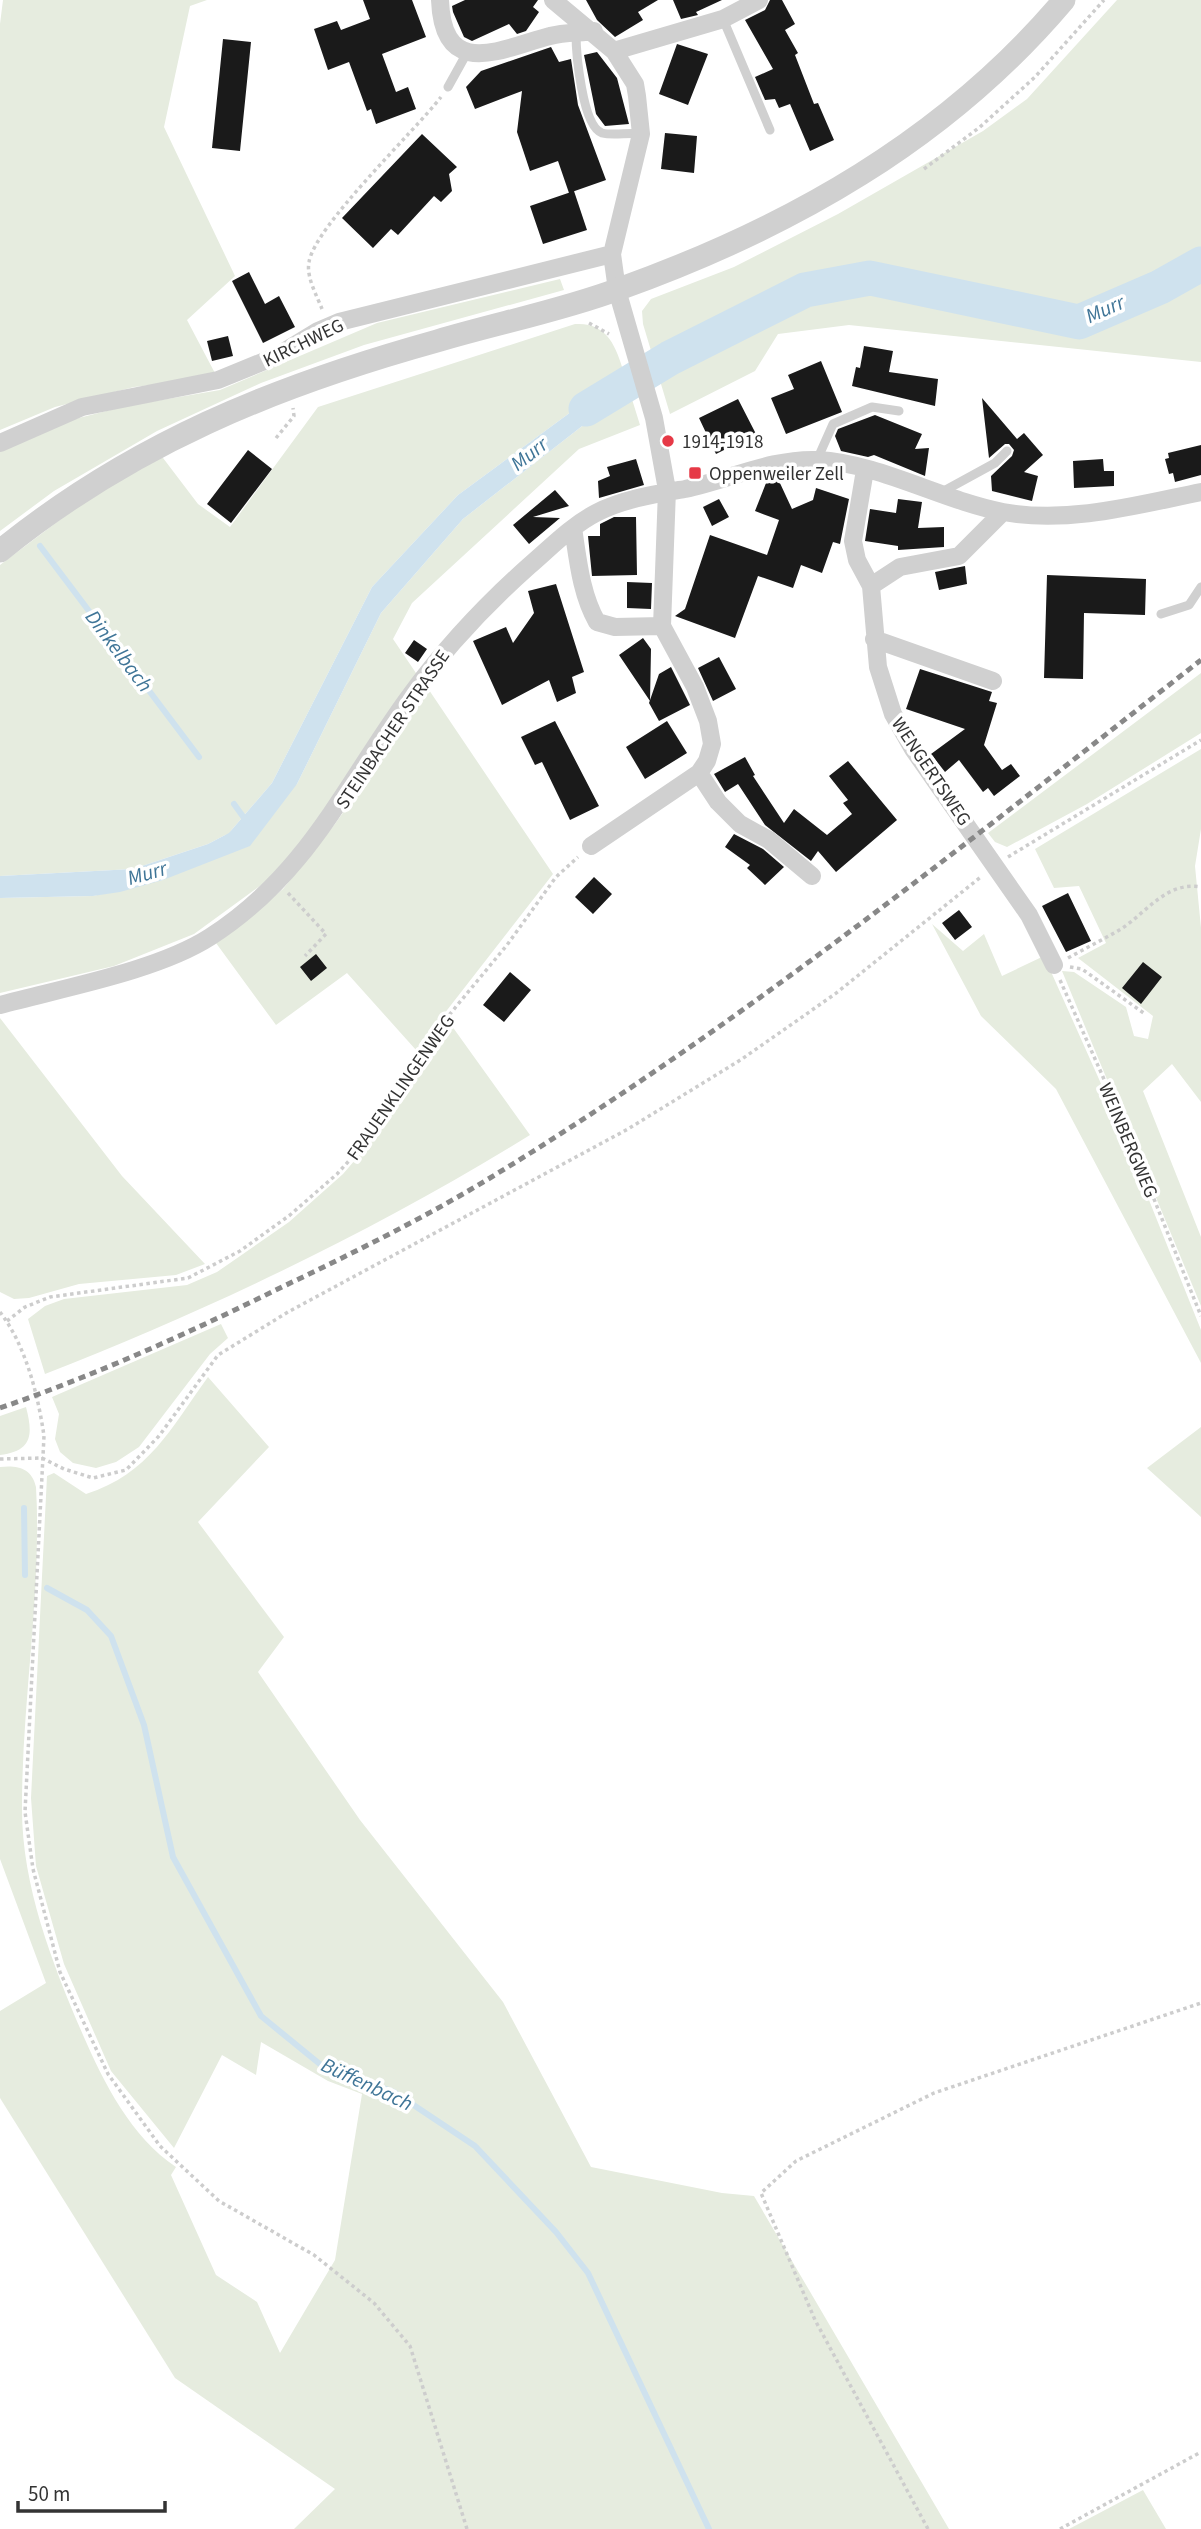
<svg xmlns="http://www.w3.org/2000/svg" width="1201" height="2529" font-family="'Source Sans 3',sans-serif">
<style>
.green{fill:#e6ecdf}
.water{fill:#cfe2ee}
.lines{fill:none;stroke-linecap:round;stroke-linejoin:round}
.stream{stroke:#cfe2ee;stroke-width:6}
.river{stroke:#cfe2ee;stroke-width:35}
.building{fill:#1a1a1a}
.path{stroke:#cdcdcd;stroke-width:3.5;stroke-dasharray:3.5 3.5;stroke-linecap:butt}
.service{stroke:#d0d0d0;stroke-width:9}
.minor{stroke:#d0d0d0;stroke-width:18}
.tertiary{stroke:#d0d0d0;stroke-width:23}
.rail{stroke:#888;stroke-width:5;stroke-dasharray:7 5;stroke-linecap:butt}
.poi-dot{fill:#e63946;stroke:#fff;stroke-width:2.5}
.labels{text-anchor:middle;stroke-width:7;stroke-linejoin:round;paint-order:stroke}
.street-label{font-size:19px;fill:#333;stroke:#fff}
.poi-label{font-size:19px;fill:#333;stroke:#fff;text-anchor:start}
.water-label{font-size:21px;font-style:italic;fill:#3f7597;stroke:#fff}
</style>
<rect width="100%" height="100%" fill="#fff"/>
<path class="green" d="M3,0h204l-17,6 -26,121 71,149 -48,44 30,57 -83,10 -79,20 -55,23v-406z
M1117,0h84v362l-352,-37 -71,9 -23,37 -85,43 -27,-90 -1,-13 9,-12 83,-32 104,-53 145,-83 44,-32z
M560,279l4,11 -200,55 -103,38 -104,48 -103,60 -54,40v-82l63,-27 63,-16 94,-16 157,-67z
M575,324c32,-2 41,22 49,49l-166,122 -86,92 -100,196 -43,50 -21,11 -75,25 -133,7v-311l77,-58 83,-53 38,50 32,23 88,-120z
M631,396l9,29 -61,24 -167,154 -19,36 25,37 -91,136 -52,63 -81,59 -80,32 -114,27v-95l93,-2 70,-16 134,-96 84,-171 82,-94 132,-103z
M1201,673v60l-114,71 -80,43 -12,-5 -7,-9z
M429,690l124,184 -137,176 -69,-77 -71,52 -60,-82 67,-54 52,-65z
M1201,749v80l-6,37 6,62v174l-29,-38 -29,27 58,146v69l-139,-335 12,1 52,35 8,29 14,3 5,-23 -75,-58 28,-15 -27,-57 -25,2 -19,-39z
M932,924l31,27 21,-17 18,42 42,-20 71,159 86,215v33l-145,-274 -75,-73z
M0,1018l122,158 83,88 -29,11 -97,9 -50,14 -15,1 -14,-7z
M449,1022l81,113c-153,95 -317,173 -485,239l-17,-55 17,-13 19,-7 123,-14 30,-13 72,-50 54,-48 24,-28 51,-83z
M221,1324l7,14 -18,16 -71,93 -23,15 -20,6 -23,-5 -13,-11 -5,-13 4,-25 -7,-17z
M208,1377l61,70 -71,75 86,115 -26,35 102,148 143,182 88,165 131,26 32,3 195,333h-655l41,-40 -160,-111 -175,-280v-87l46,-28 -46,-124v-392c17,-2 32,1 36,20 6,103 -14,214 -14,318 -1,79 30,158 61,230 21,48 48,102 93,132l-5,8 45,100 41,27 23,51 55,-93 27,-166 -34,-13 -67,-39 -5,33 -34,-20 -48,93 -63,-77 -47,-107 -28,-98 -5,-68 16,-322 7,-3 32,21c63,-20 85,-66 122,-117z
M26,1407c7,27 7,44 -26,48v-39z
M1201,1427v90l-54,-49z
M1143,2490l23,39h-97z"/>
<path class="water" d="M624,373l7,23 -36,20 -132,103 -82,94 -84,171 -47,62 -87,34 -43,12 -27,4 -93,2v-22l133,-7 75,-25 21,-11 43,-50 100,-196 86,-92z"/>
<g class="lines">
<path class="stream" d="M40,546l159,211
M234,804l13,18
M24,1508l1,67
M47,1588l40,22 24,26 33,89 29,132 88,159 60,49 73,27 81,54 81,86 32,41 121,256"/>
<path class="river" d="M586,409l84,-51 135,-68 65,-12 209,44 81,-35 41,-23"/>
</g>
<path class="building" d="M363,0h49l14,37 -44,17 14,38 12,-5 8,22 -40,15 -5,-15 -4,2 -18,-49 -21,8 -14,-41 23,-8 4,9 29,-11z
M465,0h73l-5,7 6,5 -13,19 -9,3 -8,-10 -37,17 -8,-4 -11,-25 -1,-6z
M586,0h72l-20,12 5,8 -28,17 -18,-17z
M673,0h49l-26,12 2,3 -17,4z
M770,0h12l13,24 -10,6 13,23 -3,2 19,49 4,-1 16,37 -24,11 -20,-47 -11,4 -4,-9 -10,1 -10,-23 18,-8 -28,-49 20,-10z
M223,39l28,3 -11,109 -28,-3z
M677,44l31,10 -20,51 -29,-11z
M551,47l8,15 12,-3 7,46 28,75 -37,13 -11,-32 -28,10 -13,-39 5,-41 -47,18 -9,-22 15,-16z
M597,52l20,26 12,46 -24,2 -9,-12 -12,-59z
M665,133l32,3 -3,37 -33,-4z
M422,134l35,33 -8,7 3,17 -11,11 -7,-6 -36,39 -7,-6 -18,19 -31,-30z
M574,191l13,39 -44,14 -13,-38z
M249,272l16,32 14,-8 16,31 -32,16 -31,-62z
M228,336l5,20 -21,5 -5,-20z
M864,346l29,5 -4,21 49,7 -3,27 -83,-20 4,-19 4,1z
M821,361l21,51 -56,22 -15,-36 23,-9 -6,-14z
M982,398l35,41 7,-6 19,22 -19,17 14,4 -6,25 -40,-10 -1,-15 21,-20 2,-6 -5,-6h-4l-16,14z
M738,399l18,35 -40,20 -17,-36z
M875,415l47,19 -7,15 14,-1 -4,28 -51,-21 -6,2 -27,-6 -6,-15 3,-7z
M1201,445v30l-26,7 -2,-9 -4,1 -4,-15 4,-1 -1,-5z
M248,450l24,19 -41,54 -24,-19z
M636,459l8,26 -45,13 -1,-17 12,-5 -3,-9z
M1103,459l1,12h10v15l-40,2 -1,-27z
M768,478l11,3 13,28 21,-9 3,-12 33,11 -9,45 -7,-2 -11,31 -21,-8 -8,23 -35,-12 -23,62 -60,-22 10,-7 25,-74 57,20 12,-35 -24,-9z
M555,490l14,16 -36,11 27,1 -31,26 -16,-19z
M719,499l10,18 -17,9 -9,-19z
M898,499l24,3 -4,26 26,-1v20l-46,3v-4l-33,-5 5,-32 26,4z
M614,517h22l1,58 -45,1 -4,-40h12v-12z
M965,566l2,18 -28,6 -4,-18z
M1047,575l99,4 -1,36 -61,-2 -1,66 -39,-1z
M627,582l25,1 -1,26 -24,-1z
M556,584l28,88 -12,5 4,16 -19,9 -8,-22 -47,25 -29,-64 33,-14 7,16 21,-30 -6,-22z
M643,638l8,11 -1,52 -31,-46z
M414,640l13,9 -9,13 -13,-9z
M719,657l17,32 -23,12 -15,-33z
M671,667l19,38 -31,16 -10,-18 10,-29z
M920,669l72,23 -3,9 8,2 -13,42 18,25 9,-6 9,12 -26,20 -6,-8 -5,4 -24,-32 -14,12 -14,-18 34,-25 -59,-20z
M555,721l44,85 -29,14 -28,-58 -7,3 -14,-28z
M667,721l20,32 -42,26 -19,-32z
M745,757l10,18 -2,1 31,47 10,-14 33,26 25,-21 -9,-11 5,-3 -19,-24 19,-15 49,59 -61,52 -18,-21 -7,10 -46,-36 -27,-41 -13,8 -11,-18z
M734,834l29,15 21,18 -19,18 -18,-17 3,-3 -25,-18z
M594,877l18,17 -19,20 -18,-17z
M1068,893l23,48 -25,11 -24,-46z
M959,910l13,17 -17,13 -13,-17z
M316,954l11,14 -16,13 -11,-14z
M1143,962l19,15 -21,27 -19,-16z
M510,972l21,18 -27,32 -21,-17z"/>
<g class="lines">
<path class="path" d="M924,169l56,-42 55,-50 69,-77
M322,309c-5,-13 -16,-32 -13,-47 6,-36 104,-129 132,-165
M589,323l20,11
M276,438l18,-22 -1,-8
M1008,857l193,-117
M288,893l38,41 -21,22
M1068,958c18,-10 36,-19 53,-29 26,-17 46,-48 80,-42
M1070,967l12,2 63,45
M1060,980l63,142 78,194
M0,1312c26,34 38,83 44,124l-19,376 8,57 27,103 48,102 52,72 59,55 95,54 60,48 36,43 57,183
M7,1321l18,-14 25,-10 138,-19 52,-27 50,-36 47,-41 29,-32 79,-122 62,-75 49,-68 22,-20
M0,1459l42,-1 22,11 29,9 33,-8 33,-34 59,-81 70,-43 340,-183 114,-70 93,-65 147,-118
M928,2529l-113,-209 -54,-127 35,-32 138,-68 267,-90
M1060,2529l141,-77"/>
<path class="service" d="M723,19l47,111
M576,33c0,19 6,93 26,100 12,3 27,-1 39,1
M448,87l20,-36
M817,460l16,-36 39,-17 27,4
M942,492l53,-29 12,-12
M1161,614l28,-9 12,-18"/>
<path class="minor" d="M440,0c3,82 63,48 110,36 14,-4 30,-3 44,-5
M553,0l61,51 21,33 2,12 4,38 -29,120 5,36 37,128 13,72 -5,136 33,61 13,34 4,23 -5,17 -8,12 19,29 22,22 29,16 43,36
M614,51l109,-32 36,-19
M0,443l82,-36 136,-27 59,-24 41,-25 21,-9 273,-68
M865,470l-12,71 4,19 14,26 7,81 15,47 20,35 116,166 25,50
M573,528c5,32 8,66 24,94l18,5 47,-1
M871,586l29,-19 59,-11 44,-44
M874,639l119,42
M591,846l108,-73
M0,1005c62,-17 157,-34 210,-68 98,-63 134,-151 199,-240 36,-49 75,-91 120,-131 21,-18 42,-40 67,-53 27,-14 60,-19 89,-24 44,-9 87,-31 133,-29 60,3 126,41 185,52 66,12 134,-7 198,-20"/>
<path class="tertiary" d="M0,551c132,-107 275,-165 437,-210 60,-18 123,-30 182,-52 170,-61 327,-149 445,-289"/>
<path class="rail" d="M0,1408c96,-33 191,-76 282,-121 69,-33 138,-67 203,-106 252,-153 484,-340 716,-521"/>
</g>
<g class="poi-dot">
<circle cx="668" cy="441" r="7"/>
<rect x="688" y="466" width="14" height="14" rx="3.5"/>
</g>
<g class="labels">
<g class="street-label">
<text transform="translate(303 342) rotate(-26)" y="7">KIRCHWEG</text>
<text transform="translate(392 729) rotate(-56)" y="7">STEINBACHER STRASSE</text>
<text transform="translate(932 771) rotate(56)" y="7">WENGERTSWEG</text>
<text transform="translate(400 1087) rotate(-55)" y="7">FRAUENKLINGENWEG</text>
<text transform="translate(1129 1140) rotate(67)" y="7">WEINBERGWEG</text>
</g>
<g class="poi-label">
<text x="682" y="448">1914-1918</text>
<text x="709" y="480">Oppenweiler Zell</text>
</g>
<g class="water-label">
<text transform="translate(1105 309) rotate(-24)" y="7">Murr</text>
<text transform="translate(529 454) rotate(-38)" y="7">Murr</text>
<text transform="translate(119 651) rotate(53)" y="7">Dinkelbach</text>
<text transform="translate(147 873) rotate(-16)" y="7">Murr</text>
<text transform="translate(367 2084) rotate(25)" y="7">Büffenbach</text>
</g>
</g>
<path d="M18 2501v10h147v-10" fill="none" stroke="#333333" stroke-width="3.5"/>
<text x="28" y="2501" font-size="21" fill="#333333" stroke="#ffffff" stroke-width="5" paint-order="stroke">50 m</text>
</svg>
